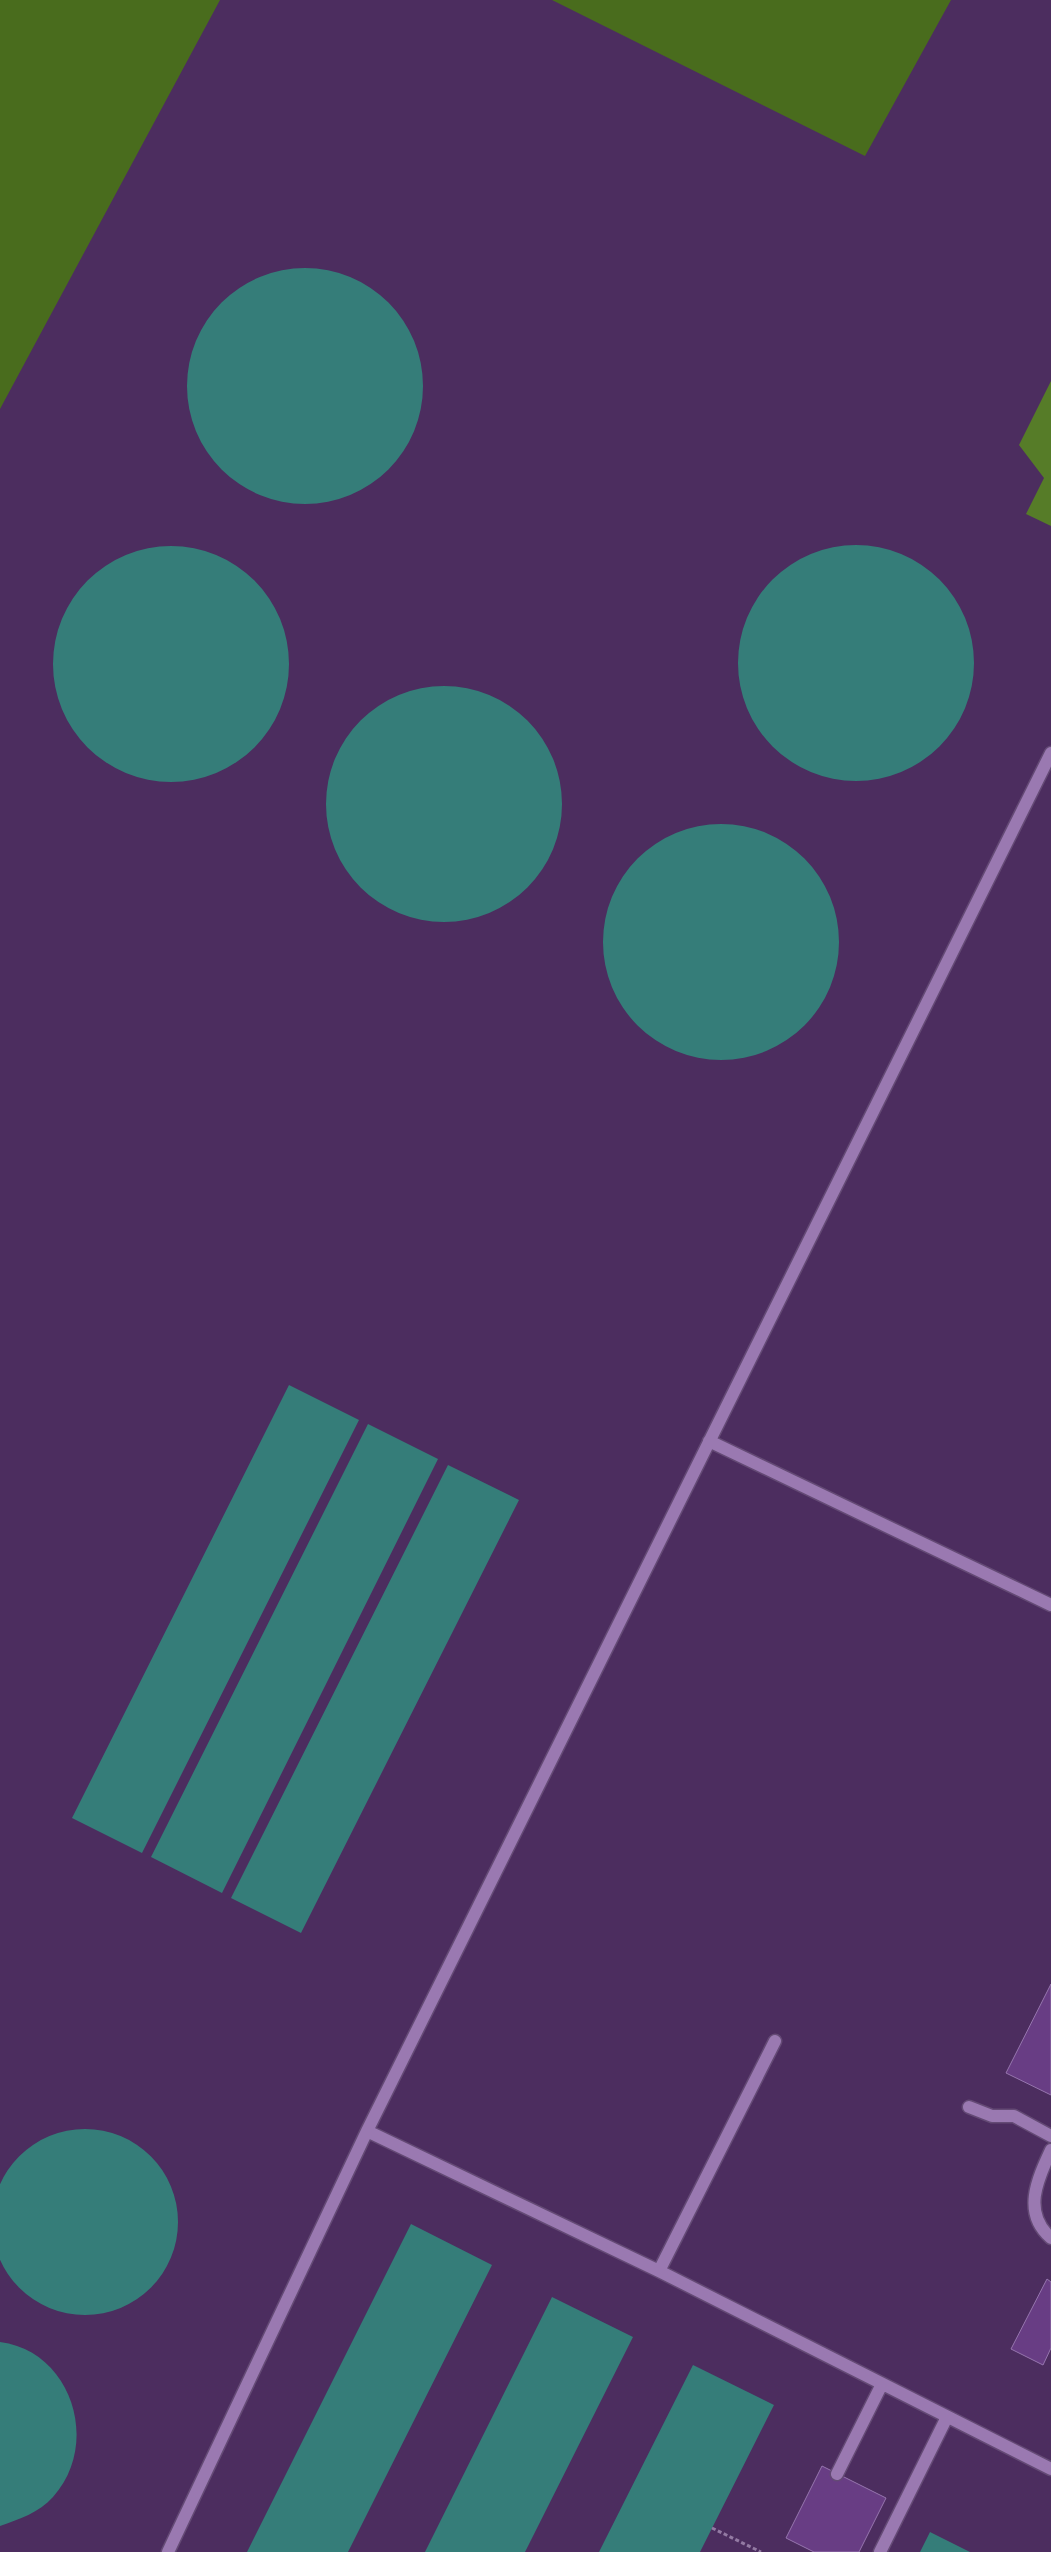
<svg xmlns="http://www.w3.org/2000/svg" width="1051" height="2552" font-family="Roboto,sans-serif">
<style>
.green{fill:#496c1d}
.forest{fill:#567c28}
.water{fill:#357d79}
.building{fill:#683d84;stroke:#9676ae}
.lines{fill:none;stroke-linecap:round;stroke-linejoin:round}
.minor-casing{stroke:#644a75;stroke-width:15}
.path{stroke:#937aa3;stroke-width:3;stroke-dasharray:4 2.5;stroke-linecap:butt}
.minor{stroke:#9a79b1;stroke-width:12}
</style>
<rect width="100%" height="100%" fill="#4c2d5f"/>
<path class="green" d="M0,0h220l-220,409z
M552,0h399l-86,156z"/>
<path class="forest" d="M1051,381v145l-25,-12 18,-36 -25,-33z"/>
<path class="water" d="M187 386a118 118 0 1 1 236 0a118 118 0 1 1-236 0Z
M738 663a118 118 0 1 1 236 0a118 118 0 1 1-236 0Z
M53 664a118 118 0 1 1 236 0a118 118 0 1 1-236 0Z
M326 804a118 118 0 1 1 236 0a118 118 0 1 1-236 0Z
M603 942a118 118 0 1 1 236 0a118 118 0 1 1-236 0Z
M289,1385l70,35 -217,433 -70,-35z
M368,1424l70,35 -216,434 -71,-36z
M448,1465l71,35 -218,433 -70,-35z
M-8 2222a93 93 0 1 1 186 0a93 93 0 1 1-186 0Z
M411,2224l81,41 -144,287h-101z
M552,2297l81,40 -108,215h-100z
M0,2342c72,9 101,102 53,155 -14,16 -34,22 -53,29z
M693,2365l81,40 -74,147h-101z
M930,2532l40,20h-50z"/>
<path class="building" d="M1051,1984v111l-45,-22z
M1047,2279l4,3v66l-8,17 -32,-16z
M822,2466l64,32 -27,54h-45l-28,-14z"/>
<g class="lines">
<defs>
<path id="minor" d="M709,1441l342,164
M969,2107l23,9h22l37,20
M367,2131l292,140 392,198
M1051,2150c-14,30 -29,63 0,88
M659,2271l116,-230
M837,2474l45,-90
M168,2552l199,-421 684,-1378
M880,2552l67,-135"/>
</defs>
<use href="#minor" class="minor-casing"/>
<path class="path" d="M712,2528l49,24"/>
<use href="#minor" class="minor"/>
</g>
</svg>
